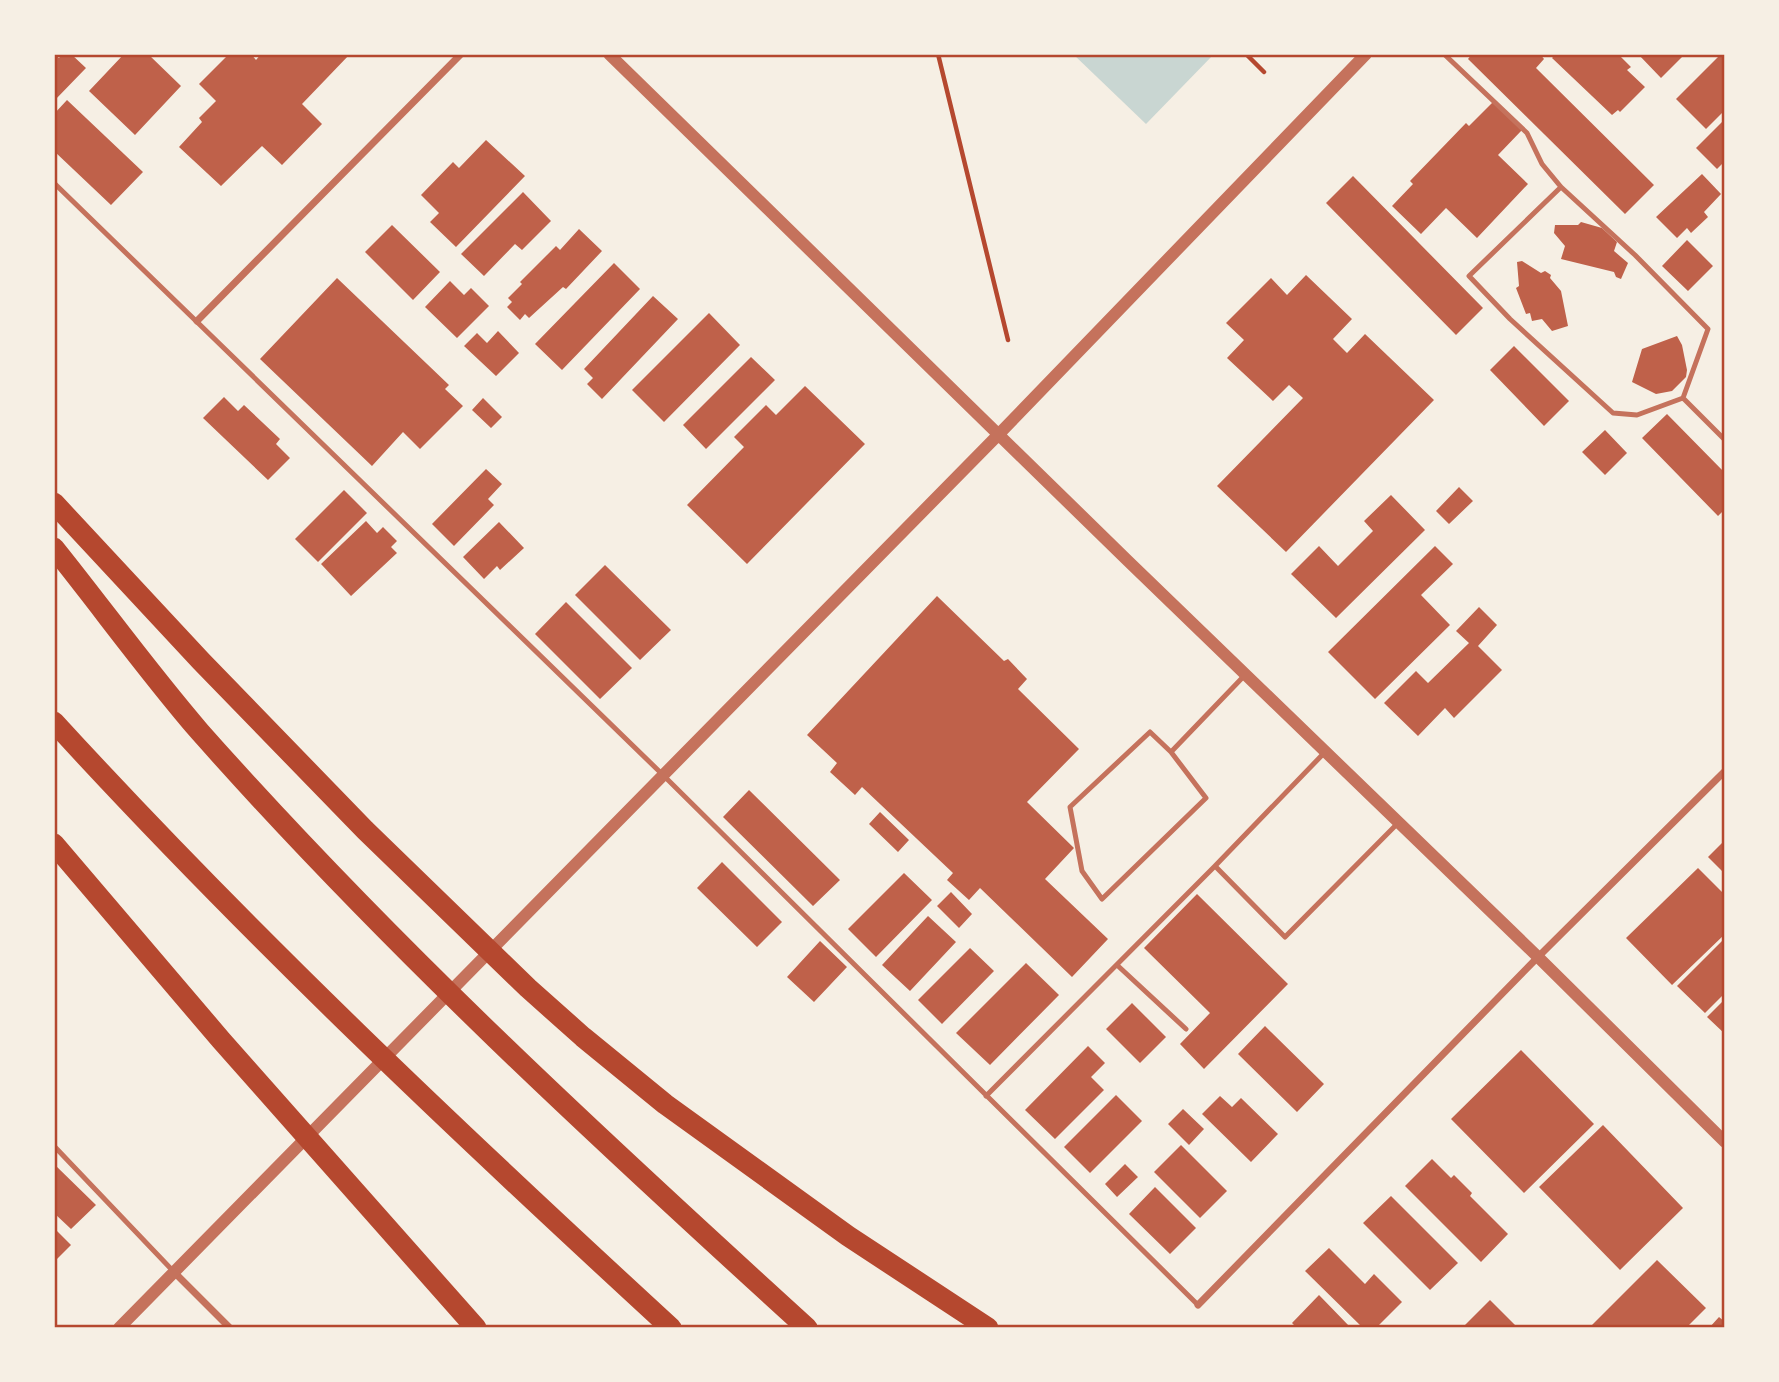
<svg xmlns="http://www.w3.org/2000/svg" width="1779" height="1382" font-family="Commissioner,sans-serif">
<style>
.water{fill:#c9d6d2}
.building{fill:#bf614a}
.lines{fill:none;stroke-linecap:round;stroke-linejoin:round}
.path{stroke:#b5482f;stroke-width:4.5}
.service{stroke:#c5725c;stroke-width:5}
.minor{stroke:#c5725c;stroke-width:7}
.tertiary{stroke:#c5725c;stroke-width:12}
.motorway{stroke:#b5482f;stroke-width:21}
.neatline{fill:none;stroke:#b5482f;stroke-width:2.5}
</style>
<rect width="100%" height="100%" fill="#f6efe4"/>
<path class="water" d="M1073,54h141l-68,70z"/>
<path class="building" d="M54,54l5,4 3,-4h9l15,14 -32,33z
M124,54h24l33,32 -46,49 -46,-44z
M229,54h22l5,6 5,-6h89l-48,50 20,20 -40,41 -20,-19 -41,40 -42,-39 23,-25 -3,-4 17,-17 -17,-17z
M1472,54h68l4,5 -8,9 118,117 -29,29 -157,-155z
M1556,54h62l13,13 -4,3 18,17 -25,25 -2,-2 -6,5 -60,-57z
M1638,54h41l3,3 -21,21z
M1721,54h4v56l-19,19 -30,-30z
M67,100l76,72 -32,33 -57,-54v-37z
M1493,102l29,28 -24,25 30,29 -51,54 -31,-30 -25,26 -29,-28 21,-22 -3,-3 56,-58 3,3z
M1725,119v42l-8,8 -21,-21z
M486,140l39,36 -69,71 -26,-25 9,-9 -18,-18 32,-33 6,6z
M1702,174l19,20 -17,18 4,5 -17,16 -4,-5 -10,10 -21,-21z
M1353,176l130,132 -27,27 -130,-132z
M523,192l28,29 -29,29 -7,-6 -31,32 -23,-22z
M1581,222l21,6 15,14 -3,9 14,12 -7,16 -5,-2 -2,-5 -53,-13 4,-13 -11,-13 1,-8h23z
M392,225l48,47 -27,28 -48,-48z
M579,229l23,22 -36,38 -3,-2 -34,31 -4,-4 -5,6 -13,-13 5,-5 -4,-4 14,-14 -2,-2 36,-36 4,4z
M1687,240l26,26 -25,25 -26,-25z
M1522,261l19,12 4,-2 6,4 -1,3 11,13 7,35 -16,5 -10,-12 -10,2 -2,-8 -4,1 -10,-26 3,-2 -2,-24z
M614,263l26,26 -78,81 -27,-26z
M1306,275l46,44 -19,20 14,14 18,-19 69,66 -148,152 -69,-66 86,-88 -14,-13 -16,16 -46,-43 17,-18 -18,-17 45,-45 16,17z
M337,278l112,107 -4,4 18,17 -43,43 -17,-17 -31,34 -112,-107z
M450,281l14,14 7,-7 18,18 -32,32 -32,-31z
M653,296l25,23 -76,80 -15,-15 6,-6 -9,-9z
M709,313l31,32 -76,77 -32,-32z
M498,331l21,22 -23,23 -32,-30 13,-13 10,10z
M1677,336l5,9 5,25 -1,7 -14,14 -16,3 -24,-12 10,-33z
M1514,346l55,55 -25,25 -54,-56z
M751,357l24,23 -69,69 -23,-24z
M805,386l60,58 -118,120 -60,-59 57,-58 -10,-10 32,-32 10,10z
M224,397l14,14 6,-6 36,34 -4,5 14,14 -22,22 -65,-62z
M483,398l19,19 -11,11 -19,-18z
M1667,414l58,59v36l-7,7 -76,-78z
M1605,430l22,23 -22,22 -23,-23z
M486,469l16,15 -14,15 6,6 -40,41 -22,-22z
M1459,487l14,14 -24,23 -13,-13z
M344,490l23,23 -49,49 -23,-23z
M1391,495l34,35 -89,88 -45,-44 28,-28 19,20 35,-35 -9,-10z
M366,521l11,12 6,-6 14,14 -6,6 6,6 -46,43 -30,-32z
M499,522l25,26 -24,22 -3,-4 -13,13 -21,-22z
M1435,546l18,18 -32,31 29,30 -75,74 -47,-47z
M605,565l66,65 -31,30 -65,-65z
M937,596l67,65 4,-2 19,20 -9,10 61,60 -52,53 47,46 -29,31 63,60 -36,38 -92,-89 -11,12 -22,-20 6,-7 -91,-86 -7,8 -25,-23 7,-9 -30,-28z
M566,602l66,66 -32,31 -65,-65z
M1479,607l18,18 -19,21 24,24 -48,48 -9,-10 -27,28 -34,-33 32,-32 12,12 41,-40 -13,-12z
M749,790l91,90 -27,26 -90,-89z
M880,812l29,28 -11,12 -29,-28z
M1725,840v34l-17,-17z
M722,862l60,60 -25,25 -60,-59z
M1698,868l27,27v39l-53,51 -46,-47z
M904,873l28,27 -56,57 -28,-28z
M951,892l21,22 -13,14 -22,-22z
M1197,894l91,90 -84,85 -24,-25 30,-31 -66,-65z
M928,916l28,26 -46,49 -28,-26z
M1725,938v55l-20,20 -28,-27z
M820,941l27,26 -33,35 -27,-25z
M970,948l24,23 -52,53 -24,-24z
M1026,963l33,32 -69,70 -34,-32z
M1725,999v35l-18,-17z
M1132,1003l34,34 -26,26 -34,-34z
M1265,1026l59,58 -27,28 -59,-58z
M1088,1046l17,17 -14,14 13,13 -49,49 -30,-29z
M1521,1050l73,74 -70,69 -73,-74z
M1116,1095l26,26 -52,52 -26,-26z
M1220,1096l12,11 9,-9 37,36 -27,28 -49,-48z
M1183,1109l21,20 -15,16 -21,-21z
M1603,1125l80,83 -63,62 -81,-83z
M1181,1145l46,46 -27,27 -46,-46z
M1432,1159l19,19 3,-3 18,18 -2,3 38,38 -27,28 -76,-76z
M54,1164l42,41 -25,24 -17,-16z
M1125,1164l13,13 -21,20 -12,-13z
M1155,1187l41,41 -26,26 -41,-40z
M1391,1196l67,67 -28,27 -67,-67z
M54,1228l17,17 -17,17z
M1329,1248l36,36 9,-10 28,28 -26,26h-13l-58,-57z
M1657,1260l49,48 -20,20h-97z
M1319,1295l32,33h-54l-5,-5z
M1490,1300l28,28h-50l-3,-3z
M1719,1317l6,5v6h-16z"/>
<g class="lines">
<path class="path" d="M938,54l70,286
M1246,54l18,18"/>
<path class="service" d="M1444,54l83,79 15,31 19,23 74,68 73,74 -25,69 -46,17 -24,-2 -103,-94 -41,-43 92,-89
M54,183l609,592 535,530
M1683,398l42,42
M1326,751l-111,115 70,71 113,-114
M1171,752l35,46 -104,101 -20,-28 -12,-64 80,-75 21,20 73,-76
M1117,965l69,64
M986,1096l229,-230
M54,1146l120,126"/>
<path class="minor" d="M197,321l264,-267
M174,1272l56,56
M1198,1305l340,-348 187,-186"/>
<path class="tertiary" d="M609,54l519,507 410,396 187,185
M119,1328l880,-894 367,-380"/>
<path class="motorway" d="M54,503l147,158 164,169 163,158 55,49 82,67 183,132 140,92
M54,548c49,61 95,125 146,184 188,212 397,405 607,596
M54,722c195,213 405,411 617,606
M54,844l167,196 255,288"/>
</g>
<rect width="1779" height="1382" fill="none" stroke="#f6efe4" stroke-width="112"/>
<rect x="56" y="56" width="1667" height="1270" class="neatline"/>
</svg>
